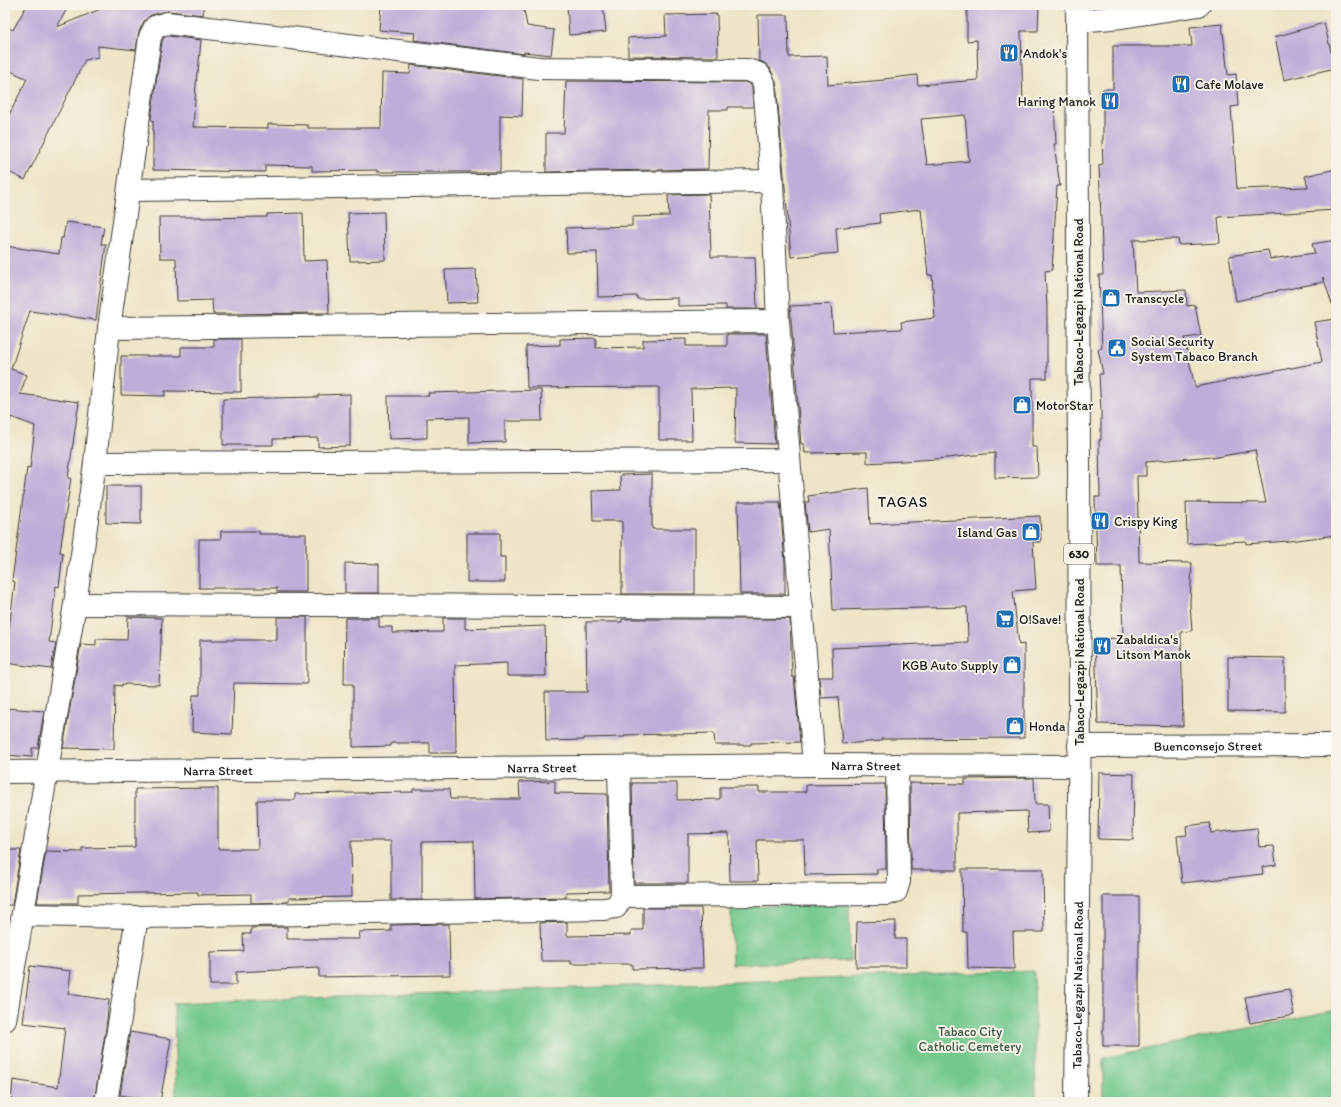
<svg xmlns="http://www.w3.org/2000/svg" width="1341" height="1107" font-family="Itim,sans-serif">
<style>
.green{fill:#72c88d;stroke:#477254}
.building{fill:#bdadd8;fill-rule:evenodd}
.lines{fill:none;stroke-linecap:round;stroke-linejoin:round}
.street-casing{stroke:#3c3a36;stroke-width:24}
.primary-casing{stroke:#3c3a36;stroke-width:24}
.street{stroke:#fff;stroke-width:22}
.primary{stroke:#fff;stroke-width:22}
.labels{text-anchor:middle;stroke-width:4;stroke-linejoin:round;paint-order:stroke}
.shield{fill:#f7f3e8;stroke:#5e5c59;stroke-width:1}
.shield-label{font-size:12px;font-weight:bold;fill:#1c1c1c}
.poi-label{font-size:13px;fill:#1c1c1c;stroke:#f7f3e8;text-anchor:start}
.street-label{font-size:13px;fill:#1c1c1c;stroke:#f7f3e8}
.park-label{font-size:13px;fill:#3a5844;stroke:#f7f3e8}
.quarter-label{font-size:15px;letter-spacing:1px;fill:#1c1c1c;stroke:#f7f3e8}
</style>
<rect width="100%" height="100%" fill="#f7f3e8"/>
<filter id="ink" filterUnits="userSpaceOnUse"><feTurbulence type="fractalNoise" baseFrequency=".025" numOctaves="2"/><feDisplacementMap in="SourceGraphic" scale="8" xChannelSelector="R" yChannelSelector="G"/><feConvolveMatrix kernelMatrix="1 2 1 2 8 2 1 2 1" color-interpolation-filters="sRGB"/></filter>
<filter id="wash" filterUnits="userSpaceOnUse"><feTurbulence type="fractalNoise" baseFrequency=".012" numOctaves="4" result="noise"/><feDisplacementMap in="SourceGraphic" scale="16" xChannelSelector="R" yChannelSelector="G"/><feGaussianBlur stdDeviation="0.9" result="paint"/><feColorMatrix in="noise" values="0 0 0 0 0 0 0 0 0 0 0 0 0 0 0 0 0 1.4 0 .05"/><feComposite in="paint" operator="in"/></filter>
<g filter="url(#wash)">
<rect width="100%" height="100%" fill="#eee4c6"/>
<path class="green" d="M849,904l1,57 -118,3 -1,-57z
M1034,971l2,131h-860l-2,-99z
M1336,1010v92h-233v-44z"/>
<g id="blocks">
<path class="building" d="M27,5h42l-12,22 53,-22h94l-1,10 -35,-4 -17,4 -7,6 -5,10 -3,19 -38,-4v11l-13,3 -60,120 -20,-10v-47l22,-44 -22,-11v-42l8,4z
M381,5h142l4,21 27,4 -3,25 -27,-3v2l-110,-14 1,-7 -36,-3z
M567,5h36l3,27 -37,3z
M967,5h72l-1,26h-17l2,75 31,-1 2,39h-2l6,42h-3l-5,84 -7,1 2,36v71h-15v69h5l1,30 -43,1v-25l-58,6 -70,4v-11l-62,1 -1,-9h-3l-11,-138 41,-2 2,28 69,-3 -1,-7 34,-4 -3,-43h-4l-7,-66 -42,5 1,9 -44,5 2,25 -47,4 -15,-175 -6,-14 -7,-6 -4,-1 -1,-46h30l1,42 38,-1 1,29 56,-5v-1l33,-4 1,10 60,-5 -1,-40 -10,1zM965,115l4,46 -42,4 -6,-46z
M717,14l1,43 -90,-1v-18l38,-2 -1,-21z
M1324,23l11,45 -51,12 -9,-43z
M1222,24l6,51 8,-1 2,32 -7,1 6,82 71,-2 -3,-11 31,-7v41l-118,7 2,26 -41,2 -1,-6 -45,1 3,52 50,-2 1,16 8,-1 6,31 -17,2 11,49 127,-25 -8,-40 22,-3v216l-47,6 -43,3v-3l-59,3 -1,-42 80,1 -11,-53 -43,8v-2l-66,6v14h-9l2,86 53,1 -2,40 2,28 -11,1 2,94 -85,-2 -3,-85 28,-1 -2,-72h-24l-2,-69h5l-1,-57h2v-29l-2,-37h4l-5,-25 4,-1 -3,-73h4l-4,-110 4,-1 -1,-24h1v-51h10v-43h79l-2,-19z
M168,36l33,4 -3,32h-1l-4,55 75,1v-4l40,1v3h73l1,-55 28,1 1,-9 112,14 -1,37 -22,-1v57h-123v-2l-65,1v-5l-47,-1v7l-112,-2v-49l-2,-2 11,-78 2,-4z
M566,81l179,1 5,2 2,3 1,20h-25v3h-19l-1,59 -162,3v-39h18z
M709,194l2,63h44l2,51 8,1h-39v-4l-48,1v-8l-41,1v-3l-39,1 -1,-45 -30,1 -1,-25 66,-2v-9l37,-1 -1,-21z
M384,212l1,48 -35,1 -2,-48z
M303,213l1,48 23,-1 2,53 -116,1 -1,-14 -35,1 -1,-43h-16l-1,-41h42v1l66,-1v-3z
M66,222l38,5 -3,17h5l-10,76 -66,-9 -19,58 16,6 -7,19 59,8 -11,76h3l-11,74 3,1 -4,34 -3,-1 -7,56 7,1 -5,26 -46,-6v-16l2,-18h2l6,-47 -3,-1 15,-113 3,1 5,-43 -24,-9 -4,12 -2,-1v-182l54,8 2,-16h2z
M1336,240v63l-4,1 -9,-27v5l-60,12v1l-27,6 -7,-45 39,-6 2,9 45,-6 -3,-9z
M476,269l2,33 -31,1 -2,-33z
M727,334h39l9,110 -40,-1 1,-55 -45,1 1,51h-33v-53l-132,1 -1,-42 34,-1v-6l36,-1v10l47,-1v-7l43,-1v7h41z
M214,339h27v53l-76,-1v5l-44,-1v-39h60v-9h33z
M541,390l1,31h-37v21l-36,1v-26l-42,1v20l-38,1 -1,-43h41l-1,-3z
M350,394v52l-32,1v-9l-45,1v6h-50v-46l95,-2v-2z
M652,474v55h43v65h-73v-73h-29l-1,-30 29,-1 -1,-15z
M106,486h35v38l-35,-1z
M868,488l2,36 170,-8 1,26h-8l3,47 -23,2 6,54 5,-1v94l-143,1v2l-39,3 -4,-47 -17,1 -2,-21h14l-1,-29 136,-6 -1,-35 -134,3 -4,-81 -21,3 -3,-30h4l-1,-6z
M738,502h42l5,61v31h-45z
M221,531h38v3h47v58h-29v-4h-78v-49h22z
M467,533h33v24h5v25h-38z
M345,563l34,1v29h-34z
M128,617l34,1 -3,67 -37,-1v2l-7,-1 -1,64 -51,-1 18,-104 15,1v-6l31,1z
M277,617h30v67l-73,-1 -2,51 -40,-2 1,-37h7v-55h77z
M345,618h34v9h13v6l51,-1v-14h22v11l80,-3 1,50h-39v-13l-52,2 1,88h-26v-10h-39v3l-38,1v-63h-9z
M622,619h168l2,58h2l6,65 -49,1v2h-36l-1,-12 -89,2v2l-41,1v2l-38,1 -1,-49h42l-1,-70h36z
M1228,657l57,1v54l-57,-1z
M5,708l39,3 -6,37h-6v9l-27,-2z
M1099,773l35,1 -1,66 -35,-1z
M1034,778l1,26h13l1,28 -21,1 -1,-22 -70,2v57h-46l-1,-87 55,1v-5z
M555,781v12l52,1 2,97 -43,1v5l-91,2 -1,-58 -52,1v58h-31v-59h-40l1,56 -63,1v3h-3v1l-35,1v-9l-53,1v-3l-120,2v9h-41l9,-52 36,1v-4l53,-1v-58l83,-1v61h40l-1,-49h38v-6l118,-2v-3h36l1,10h70l-1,-17z
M632,783h45v17l43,-1v-12h39v5h47v-7l79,-1 1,85h-9v5l-72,1 -1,-35h-47l1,41h-28l-1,-48 -41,1v49h-54z
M1210,823l1,10 46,-5 2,19 15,-1 2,19 -14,2 1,7 -81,9 -5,-47 10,-1 -1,-9z
M7,850h14l-9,55h-7v-46z
M962,869h81l1,63h-31l1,37 -46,-1 -1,-36h-4z
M1103,896h36v150h-36z
M643,908h58l2,60 -71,1v-5h-61v-3h-30l-1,-38 27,-1v14l64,-1v-5h12z
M896,921l-1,18h11v28h-50l1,-45z
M449,924l1,51 -131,2v-9l-83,4v13h-26v-33l34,-1 -1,-17h8v-6l36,-1v12h73l-1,-7 32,-1v-6z
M30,966l41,5 -3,23 41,6 -3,28 -12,74h-83l2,-22 45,7 7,-59 -42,-5z
M1289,989l5,26 -44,8 -5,-26z
M130,1032l41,7 -11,63 -40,-7z"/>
</g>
</g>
<g filter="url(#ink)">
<use href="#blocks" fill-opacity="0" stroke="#3c3a36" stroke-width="1"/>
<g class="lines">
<defs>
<g id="street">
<path d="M1078,21l44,-4 77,-12"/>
<path d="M129,190l643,-9"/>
<path d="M109,328l669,-7"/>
<path d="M95,463l694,-3"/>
<path d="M75,604l727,3"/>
<path id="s1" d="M1079,746l257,-1"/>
<path id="s2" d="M5,772l809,-7 264,1"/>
<path d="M622,896l266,-2 8,-3 3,-10 -2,-116"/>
<path d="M23,915l114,2 467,-8 12,-2 6,-11 -3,-129"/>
<path d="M5,1020l70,-416 20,-141 14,-135 41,-291 5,-10 12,-4 372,45 208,2 12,4 5,9 8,98 6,140 36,444"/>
<path d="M106,1102l31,-185"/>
</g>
<g id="primary">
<path id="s3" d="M1076,1102l4,-401 -3,-696"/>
</g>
</defs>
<use href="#street" class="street-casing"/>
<use href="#primary" class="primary-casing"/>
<use href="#street" class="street"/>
<use href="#primary" class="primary"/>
</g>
</g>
<defs>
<symbol id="restaurant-square" viewBox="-11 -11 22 22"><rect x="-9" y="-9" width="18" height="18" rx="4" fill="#1f6fb2" stroke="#f7f3e8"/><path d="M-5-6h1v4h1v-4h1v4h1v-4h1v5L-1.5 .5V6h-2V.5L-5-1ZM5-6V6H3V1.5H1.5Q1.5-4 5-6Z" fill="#fff"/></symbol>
<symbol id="shop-square" viewBox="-11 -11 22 22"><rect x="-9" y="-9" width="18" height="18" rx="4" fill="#1f6fb2" stroke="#f7f3e8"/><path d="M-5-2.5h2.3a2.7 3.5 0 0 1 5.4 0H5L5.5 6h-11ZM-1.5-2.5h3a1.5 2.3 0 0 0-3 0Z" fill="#fff"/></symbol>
<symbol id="civic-square" viewBox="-11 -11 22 22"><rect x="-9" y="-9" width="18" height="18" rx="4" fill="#1f6fb2" stroke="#f7f3e8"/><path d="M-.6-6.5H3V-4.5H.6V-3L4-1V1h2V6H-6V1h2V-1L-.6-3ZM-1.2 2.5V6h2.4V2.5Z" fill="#fff"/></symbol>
<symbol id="supermarket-square" viewBox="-11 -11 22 22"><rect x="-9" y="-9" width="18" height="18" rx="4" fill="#1f6fb2" stroke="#f7f3e8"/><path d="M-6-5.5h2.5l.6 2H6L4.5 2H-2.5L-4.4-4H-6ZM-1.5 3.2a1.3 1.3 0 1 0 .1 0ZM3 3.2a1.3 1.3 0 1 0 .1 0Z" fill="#fff"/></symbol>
</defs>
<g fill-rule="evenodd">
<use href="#restaurant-square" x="998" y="42" width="22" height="22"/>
<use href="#restaurant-square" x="1170" y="73" width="22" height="22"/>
<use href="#restaurant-square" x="1099" y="90" width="22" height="22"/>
<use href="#shop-square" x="1100" y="287" width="22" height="22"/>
<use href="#civic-square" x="1106" y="337" width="22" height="22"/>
<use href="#shop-square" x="1011" y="394" width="22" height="22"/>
<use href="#restaurant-square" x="1089" y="510" width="22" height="22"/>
<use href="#shop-square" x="1020" y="521" width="22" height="22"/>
<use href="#supermarket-square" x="994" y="608" width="22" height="22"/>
<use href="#restaurant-square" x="1091" y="635" width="22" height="22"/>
<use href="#shop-square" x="1001" y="654" width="22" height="22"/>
<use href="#shop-square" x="1004" y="715" width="22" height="22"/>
</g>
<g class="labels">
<rect class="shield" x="1064" y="544" width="30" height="20" rx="3"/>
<g class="shield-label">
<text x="1079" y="558">630</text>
</g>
<g class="poi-label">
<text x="1023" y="58">Andok's</text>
<text x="1195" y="89">Cafe Molave</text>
<text x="1096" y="106" text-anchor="end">Haring Manok</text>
<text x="1125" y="303">Transcycle</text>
<text x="1131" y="346">Social Security<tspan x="1131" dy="15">System Tabaco Branch</tspan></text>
<text x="1036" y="410">MotorStar</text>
<text x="1114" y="526">Crispy King</text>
<text x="1017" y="537" text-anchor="end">Island Gas</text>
<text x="1019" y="624">O!Save!</text>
<text x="1116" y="644">Zabaldica's<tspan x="1116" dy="15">Litson Manok</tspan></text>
<text x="998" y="670" text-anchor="end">KGB Auto Supply</text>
<text x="1029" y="731">Honda</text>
</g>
<g class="street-label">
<text transform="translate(1078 302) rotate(-90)" y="5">Tabaco-Legazpi National Road</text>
<text transform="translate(1079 662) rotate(-90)" y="5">Tabaco-Legazpi National Road</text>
<text dy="5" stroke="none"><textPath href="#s1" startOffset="129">Buenconsejo Street</textPath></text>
<text dy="5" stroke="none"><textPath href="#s2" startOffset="861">Narra Street</textPath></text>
<text dy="5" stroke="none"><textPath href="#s2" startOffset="537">Narra Street</textPath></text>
<text dy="5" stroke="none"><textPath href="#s2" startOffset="213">Narra Street</textPath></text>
<text dy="5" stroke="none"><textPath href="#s3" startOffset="117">Tabaco-Legazpi National Road</textPath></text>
</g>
<g class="park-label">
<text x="970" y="1036">Tabaco City<tspan x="970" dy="15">Catholic Cemetery</tspan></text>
</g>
<g class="quarter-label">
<text x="903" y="507">TAGAS</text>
</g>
</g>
<rect width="1341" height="1107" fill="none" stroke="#f7f3e8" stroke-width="20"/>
</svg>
